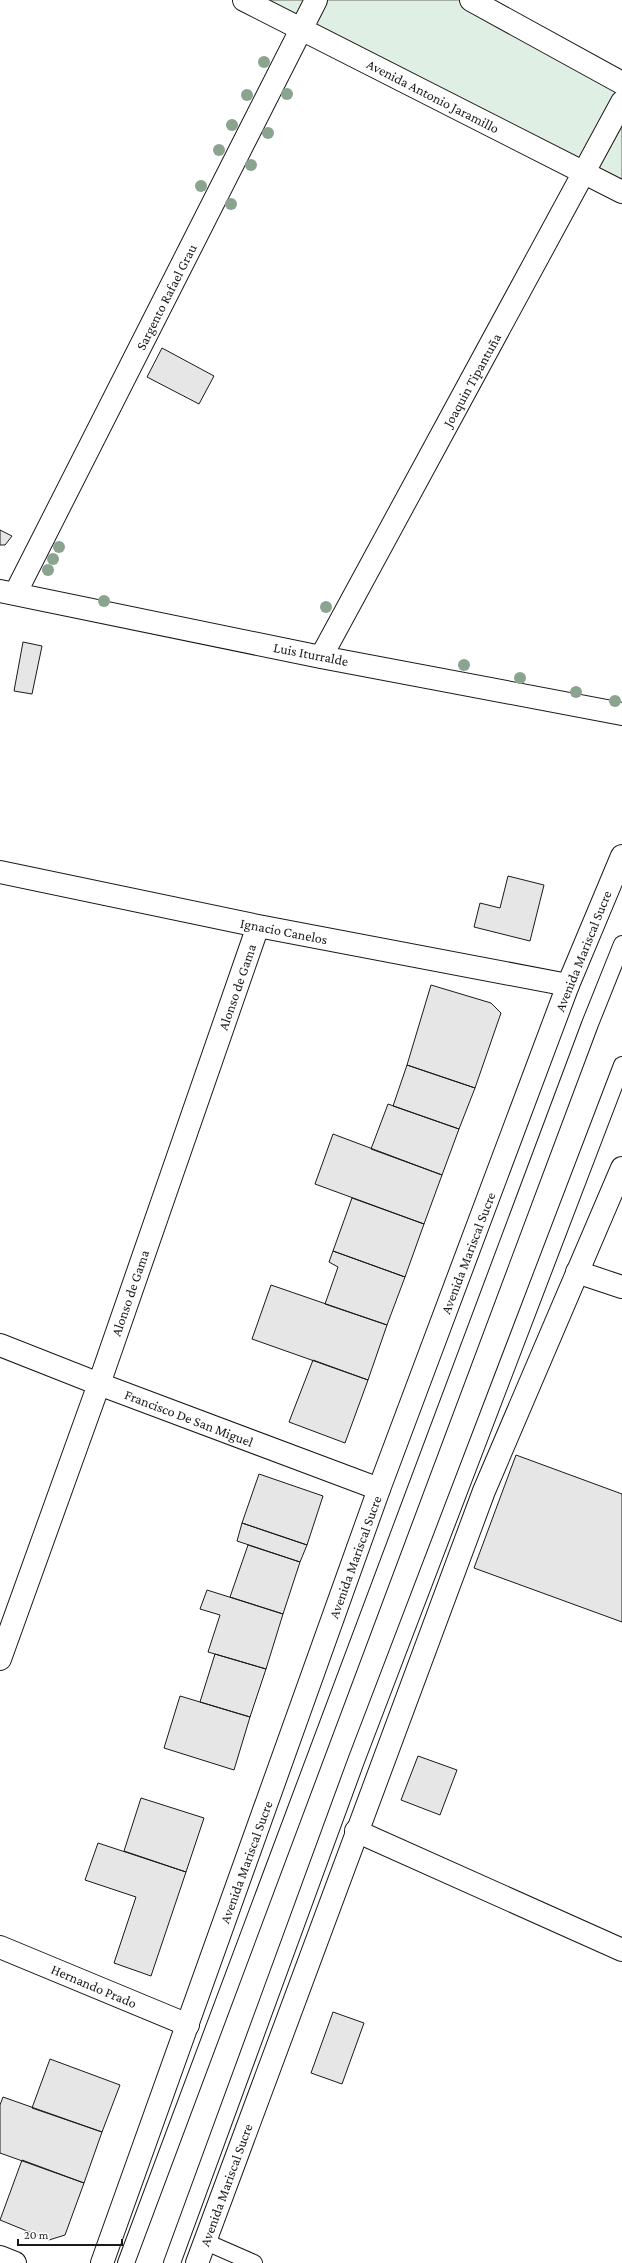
<svg xmlns="http://www.w3.org/2000/svg" width="622" height="2263" font-family="'Crimson Pro',serif">
<style>
.green{fill:#e0efe3;stroke:#6a6a6a}
.building{fill:#e6e6e6;stroke:#1a1a1a}
.lines{fill:none;stroke-linecap:round;stroke-linejoin:round}
.service-casing{stroke:#1a1a1a;stroke-width:18}
.minor-casing{stroke:#1a1a1a;stroke-width:24}
.primary-casing{stroke:#1a1a1a;stroke-width:24}
.service{stroke:#fff;stroke-width:16}
.minor{stroke:#fff;stroke-width:22}
.primary{stroke:#fff;stroke-width:22}
.tree{fill:#8aa48f}
.labels{text-anchor:middle;stroke-width:3;stroke-linejoin:round;paint-order:stroke}
.street-label{font-size:14px;fill:#1a1a1a;stroke:#fff}
</style>
<rect width="100%" height="100%" fill="#fff"/>
<path class="green" d="M244,0h227l151,83v109z"/>
<path class="building" d="M162,348l52,28 -15,28 -52,-27z
M0,530l12,6 -7,9h-5z
M23,642l19,4 -10,48 -18,-3z
M508,876l36,9 -14,56 -56,-14 6,-24 20,5z
M431,985l60,18 10,10 -26,75 -68,-23z
M407,1065l68,23 -16,41 -66,-23z
M388,1104l71,25 -17,46 -71,-26z
M333,1134l109,41 -18,49 -109,-40z
M352,1198l72,26 -19,53 -72,-26z
M333,1251l72,26 -18,48 -62,-21 13,-37 -9,-5z
M271,1285l116,40 -19,55 -116,-41z
M313,1360l55,20 -23,63 -56,-21z
M516,1455l106,39v128l-148,-54z
M259,1474l64,22 -16,49 -65,-22z
M242,1523l65,22 -7,17 -63,-21z
M248,1545l52,17 -17,52 -53,-17z
M207,1590l76,24 -17,55 -58,-17 12,-37 -20,-6z
M215,1654l51,15 -16,48 -50,-15z
M180,1696l70,21 -16,53 -70,-22z
M418,1756l39,14 -17,45 -39,-15z
M141,1798l63,20 -18,54 -62,-21z
M98,1843l88,29 -35,104 -37,-13 22,-66 -51,-17z
M333,2012l31,11 -22,61 -31,-11z
M50,2059l70,26 -18,47 -70,-24z
M3,2097l99,35 -18,51 -84,-30v-48z
M22,2160l62,23 -19,52 -16,5 -49,-20z"/>
<g class="lines">
<defs>
<path id="service" d="M206,2242l48,21
M126,2263l464,-1239 32,-80
M172,2263l184,-502 266,-696"/>
<path id="minor" d="M244,0l378,192
M471,0l151,83
M0,591l321,66 301,57
M15,594l301,-594
M321,657l301,-555
M0,872l258,54 310,59
M577,1272l45,15
M0,1345l99,39 280,105
M0,1659l99,-275 159,-458
M356,1831l266,119
M0,1947l188,78
M0,2257l15,6"/>
<path id="primary" d="M102,2263l277,-774 189,-504 54,-129
M197,2263l287,-772 138,-323"/>
</defs>
<use href="#service" class="service-casing"/>
<use href="#minor" class="minor-casing"/>
<use href="#primary" class="primary-casing"/>
<use href="#service" class="service"/>
<use href="#minor" class="minor"/>
<use href="#primary" class="primary"/>
</g>
<g class="tree">
<circle cx="264" cy="62" r="6"/>
<circle cx="287" cy="94" r="6"/>
<circle cx="247" cy="95" r="6"/>
<circle cx="232" cy="125" r="6"/>
<circle cx="268" cy="133" r="6"/>
<circle cx="219" cy="150" r="6"/>
<circle cx="251" cy="165" r="6"/>
<circle cx="201" cy="186" r="6"/>
<circle cx="231" cy="204" r="6"/>
<circle cx="59" cy="547" r="6"/>
<circle cx="53" cy="559" r="6"/>
<circle cx="48" cy="570" r="6"/>
<circle cx="104" cy="601" r="6"/>
<circle cx="326" cy="607" r="6"/>
<circle cx="464" cy="665" r="6"/>
<circle cx="520" cy="678" r="6"/>
<circle cx="576" cy="692" r="6"/>
<circle cx="615" cy="701" r="6"/>
</g>
<g class="labels">
<g class="street-label">
<text transform="translate(433 96) rotate(27)" y="5">Avenida Antonio Jaramillo</text>
<text transform="translate(166 297) rotate(-63)" y="5">Sargento Rafael Grau</text>
<text transform="translate(472 380) rotate(-61)" y="5">Joaquin Tipantuña</text>
<text transform="translate(311 654) rotate(11)" y="5">Luis Iturralde</text>
<text transform="translate(284 931) rotate(11)" y="5">Ignacio Canelos</text>
<text transform="translate(583 951) rotate(-68)" y="5">Avenida Mariscal Sucre</text>
<text transform="translate(237 987) rotate(-71)" y="5">Alonso de Gama</text>
<text transform="translate(468 1253) rotate(-69)" y="5">Avenida Mariscal Sucre</text>
<text transform="translate(130 1293) rotate(-71)" y="5">Alonso de Gama</text>
<text transform="translate(189 1418) rotate(21)" y="5">Francisco De San Miguel</text>
<text transform="translate(355 1557) rotate(-70)" y="5">Avenida Mariscal Sucre</text>
<text transform="translate(246 1862) rotate(-70)" y="5">Avenida Mariscal Sucre</text>
<text transform="translate(94 1986) rotate(23)" y="5">Hernando Prado</text>
<text transform="translate(226 2185) rotate(-70)" y="5">Avenida Mariscal Sucre</text>
</g>
</g>
<path d="M18 2239v6h104v-6" fill="none" stroke="#1a1a1a" stroke-width="2"/>
<text x="24" y="2239" font-size="12" fill="#1a1a1a" stroke="#ffffff" stroke-width="3" paint-order="stroke">20 m</text>
</svg>
